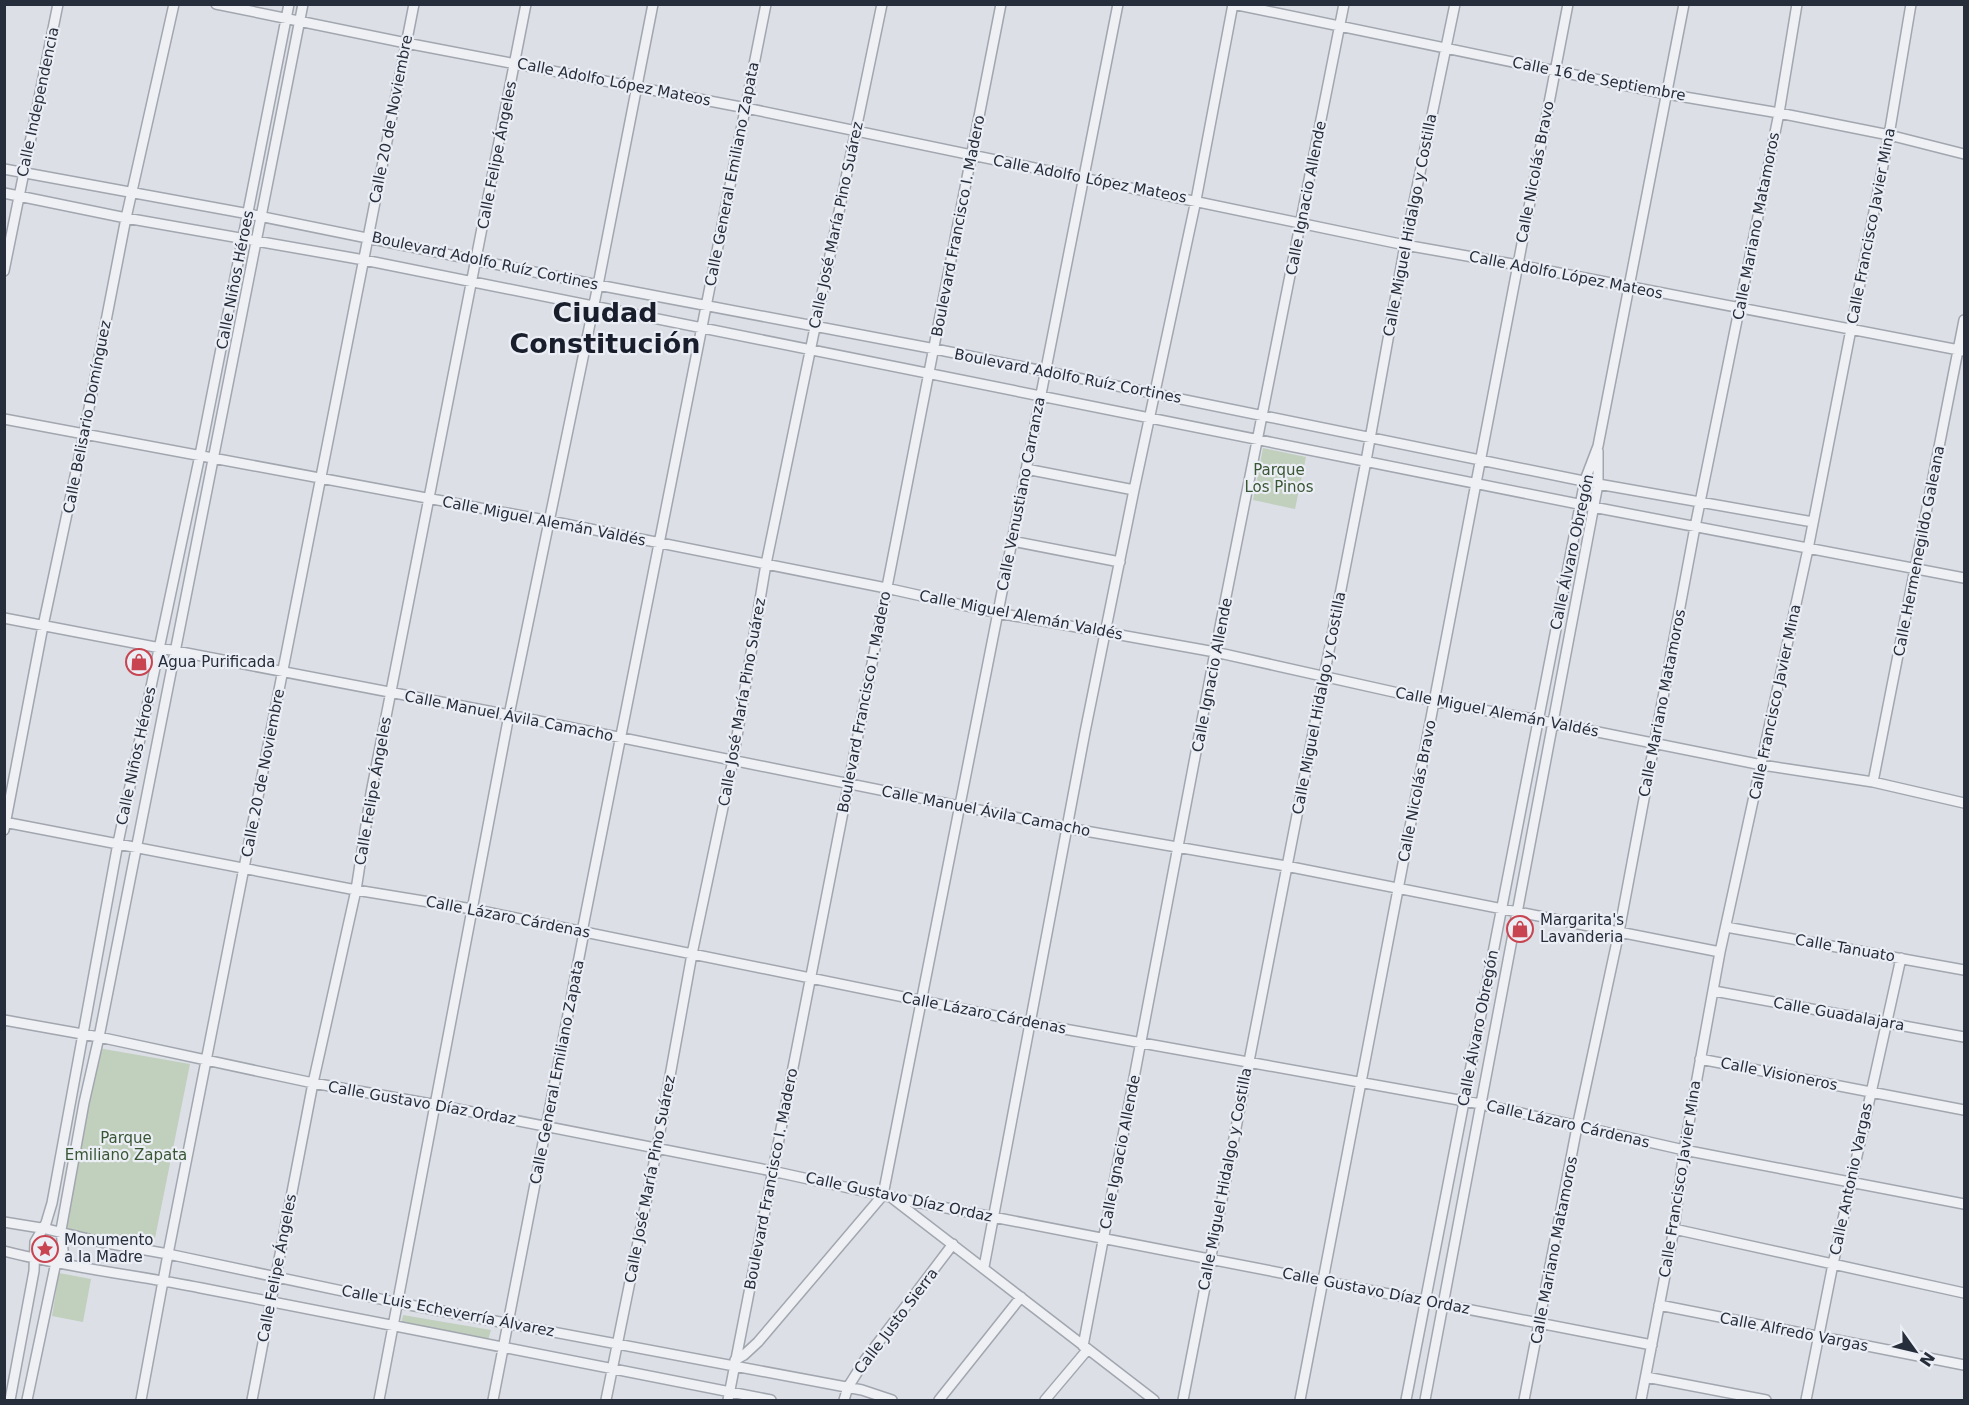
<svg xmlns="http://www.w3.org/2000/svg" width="1969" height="1405" font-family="'DejaVu Sans',sans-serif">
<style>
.green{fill:#c1cfbd}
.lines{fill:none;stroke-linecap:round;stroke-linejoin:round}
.minor-casing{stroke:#a2a6af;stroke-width:12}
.minor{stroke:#eef0f4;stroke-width:9}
.labels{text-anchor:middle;stroke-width:4.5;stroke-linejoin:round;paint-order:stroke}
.street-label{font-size:15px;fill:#262d3b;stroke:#ebeef4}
.park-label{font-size:15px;fill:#395634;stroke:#ebeef4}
.poi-label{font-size:15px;fill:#262d3b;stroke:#ebeef4;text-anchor:start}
.town-label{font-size:27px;font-weight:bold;fill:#191e2c;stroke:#ebeef4}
</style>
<rect width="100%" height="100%" fill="#dcdfe6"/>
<path class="green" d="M1263,448l43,9 -11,52 -42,-9z
M98,1048l92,16 -37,184 -90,-19z
M59,1273l32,6 -8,43 -31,-6z
M403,1315l88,15 -3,10 -87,-15z"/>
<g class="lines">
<defs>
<path id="minor" d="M216,4l190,39 340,65 659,137 113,20 446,86
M1233,4l434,90 112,19 110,22 75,19
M4,169l245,45 349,71 337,64 663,135 215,38
M4,193l122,25 238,42 1229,247 371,71
M4,271l54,-267
M4,419l546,102 336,67 112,25 217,39 219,49 104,19 224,45 111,17 91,21
M1026,469l108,21
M1012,541l108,21
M4,618l505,97 559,113 218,38 434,86
M1873,782l91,-462
M4,822l352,68 116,19 559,114 450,81 203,46 280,54
M4,830l39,-204 41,-192 42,-216 48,-214
M1726,927l238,43
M1714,991l250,46
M4,1020l95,17 214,46 124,22 335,66 118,26 762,148
M1700,1059l264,51
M892,1198l262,202
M4,1222l43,7 54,13 67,12 231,49 463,87 30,10
M1674,1229l290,64
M4,1251c65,17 132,24 197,37 190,38 380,73 570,112
M984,1267l101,-535 49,-242 62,-290 37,-196
M1659,1305l305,60
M1083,1346l132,-694 129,-648
M735,1360l9,-5 14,-13 125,-147 235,-1191
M1646,1377l120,23
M10,1400l24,-129 1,-29 11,-19 6,-20 66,-360 82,-388 89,-451
M27,1400l29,-138 7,-12 -2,-20 23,-127 15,-66 204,-1033
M141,1400l27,-146 246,-1250
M252,1400l61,-317 43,-193 15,-97 155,-789
M379,1400l130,-685 89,-430 55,-281
M493,1400l91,-468h-2l184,-928
M606,1400l51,-252 35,-194 41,-194 33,-196 116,-560
M728,1400l273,-1396
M844,1400l4,-13 17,-27 88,-116
M939,1400l82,-103
M1045,1400l43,-51
M1183,1400l183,-939 39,-216 50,-241
M1300,1400l268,-1396
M1406,1400l179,-920 13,-34 86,-442
M1425,1400l173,-916v-33
M1524,1400l53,-273 42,-195 76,-405 84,-414 18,-109
M1641,1400l33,-171 10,-79 36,-198 88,-403 81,-414 22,-131
M1806,1400l27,-136 68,-306"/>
</defs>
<use href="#minor" class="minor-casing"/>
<use href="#minor" class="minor"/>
</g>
<defs>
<symbol id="shop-ring" viewBox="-11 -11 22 22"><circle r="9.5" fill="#ebeef4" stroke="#c84450" stroke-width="1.5"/><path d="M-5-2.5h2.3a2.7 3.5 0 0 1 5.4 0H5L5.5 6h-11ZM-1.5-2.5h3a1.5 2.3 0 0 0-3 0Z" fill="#c84450"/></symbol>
<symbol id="sight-ring" viewBox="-11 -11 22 22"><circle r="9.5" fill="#ebeef4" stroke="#c84450" stroke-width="1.5"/><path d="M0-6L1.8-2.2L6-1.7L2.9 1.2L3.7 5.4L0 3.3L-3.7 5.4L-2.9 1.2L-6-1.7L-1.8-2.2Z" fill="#c84450"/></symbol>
</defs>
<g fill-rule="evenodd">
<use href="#shop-ring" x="124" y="647" width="30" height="30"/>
<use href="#shop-ring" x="1505" y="914" width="30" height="30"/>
<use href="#sight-ring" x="30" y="1234" width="30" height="30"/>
</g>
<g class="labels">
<g class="street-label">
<text transform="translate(1599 79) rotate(11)" y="5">Calle 16 de Septiembre</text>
<text transform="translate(614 82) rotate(11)" y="5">Calle Adolfo López Mateos</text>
<text transform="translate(38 102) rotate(-78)" y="5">Calle Independencia</text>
<text transform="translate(391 119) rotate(-79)" y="5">Calle 20 de Noviembre</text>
<text transform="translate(497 155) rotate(-79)" y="5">Calle Felipe Ángeles</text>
<text transform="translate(1535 172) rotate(-79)" y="5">Calle Nicolás Bravo</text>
<text transform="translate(732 174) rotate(-79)" y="5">Calle General Emiliano Zapata</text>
<text transform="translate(1090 179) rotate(11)" y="5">Calle Adolfo López Mateos</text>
<text transform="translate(1306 198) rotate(-79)" y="5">Calle Ignacio Allende</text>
<text transform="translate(836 225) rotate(-78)" y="5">Calle José María Pino Suárez</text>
<text transform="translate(1410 225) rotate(-79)" y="5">Calle Miguel Hidalgo y Costilla</text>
<text transform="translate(958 226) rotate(-79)" y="5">Boulevard Francisco I. Madero</text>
<text transform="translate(1756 226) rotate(-79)" y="5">Calle Mariano Matamoros</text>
<text transform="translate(1871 226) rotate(-79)" y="5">Calle Francisco Javier Mina</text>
<text transform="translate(485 261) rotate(12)" y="5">Boulevard Adolfo Ruíz Cortines</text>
<text transform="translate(1566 275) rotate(11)" y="5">Calle Adolfo López Mateos</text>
<text transform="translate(235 280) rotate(-79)" y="5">Calle Niños Héroes</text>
<text transform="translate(1068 376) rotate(11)" y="5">Boulevard Adolfo Ruíz Cortines</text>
<text transform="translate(87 417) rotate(-79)" y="5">Calle Belisario Domínguez</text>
<text transform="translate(1021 494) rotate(-79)" y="5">Calle Venustiano Carranza</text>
<text transform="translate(544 521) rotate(11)" y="5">Calle Miguel Alemán Valdés</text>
<text transform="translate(1919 551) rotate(-79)" y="5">Calle Hermenegildo Galeana</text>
<text transform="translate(1572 552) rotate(-78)" y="5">Calle Álvaro Obregón</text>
<text transform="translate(1021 615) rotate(11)" y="5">Calle Miguel Alemán Valdés</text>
<text transform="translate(1212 675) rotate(-79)" y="5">Calle Ignacio Allende</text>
<text transform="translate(742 702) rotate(-80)" y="5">Calle José María Pino Suárez</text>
<text transform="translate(864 702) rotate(-79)" y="5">Boulevard Francisco I. Madero</text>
<text transform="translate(1775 702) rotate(-78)" y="5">Calle Francisco Javier Mina</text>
<text transform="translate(1319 703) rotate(-79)" y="5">Calle Miguel Hidalgo y Costilla</text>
<text transform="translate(1662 703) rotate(-79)" y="5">Calle Mariano Matamoros</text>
<text transform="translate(1497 712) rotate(11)" y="5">Calle Miguel Alemán Valdés</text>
<text transform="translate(509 716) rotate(11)" y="5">Calle Manuel Ávila Camacho</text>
<text transform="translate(136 756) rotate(-78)" y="5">Calle Niños Héroes</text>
<text transform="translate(263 773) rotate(-79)" y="5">Calle 20 de Noviembre</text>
<text transform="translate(373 791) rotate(-80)" y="5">Calle Felipe Ángeles</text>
<text transform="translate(1417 791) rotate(-79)" y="5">Calle Nicolás Bravo</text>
<text transform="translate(986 811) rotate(11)" y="5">Calle Manuel Ávila Camacho</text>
<text transform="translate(508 917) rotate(11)" y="5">Calle Lázaro Cárdenas</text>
<text transform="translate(1845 948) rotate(10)" y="5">Calle Tanuato</text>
<text transform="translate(984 1013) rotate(11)" y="5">Calle Lázaro Cárdenas</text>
<text transform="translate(1839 1014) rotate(10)" y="5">Calle Guadalajara</text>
<text transform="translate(1478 1028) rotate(-79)" y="5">Calle Álvaro Obregón</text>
<text transform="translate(557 1072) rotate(-79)" y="5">Calle General Emiliano Zapata</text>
<text transform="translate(1779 1074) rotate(11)" y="5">Calle Visioneros</text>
<text transform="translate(422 1103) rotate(10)" y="5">Calle Gustavo Díaz Ordaz</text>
<text transform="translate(1568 1124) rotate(13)" y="5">Calle Lázaro Cárdenas</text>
<text transform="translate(1120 1152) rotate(-79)" y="5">Calle Ignacio Allende</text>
<text transform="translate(650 1179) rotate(-79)" y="5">Calle José María Pino Suárez</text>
<text transform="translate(771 1179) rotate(-79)" y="5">Boulevard Francisco I. Madero</text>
<text transform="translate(1225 1179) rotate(-79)" y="5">Calle Miguel Hidalgo y Costilla</text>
<text transform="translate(1680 1179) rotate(-81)" y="5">Calle Francisco Javier Mina</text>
<text transform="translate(1851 1179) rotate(-78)" y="5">Calle Antonio Vargas</text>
<text transform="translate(899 1197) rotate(12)" y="5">Calle Gustavo Díaz Ordaz</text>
<text transform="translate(1554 1250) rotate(-79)" y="5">Calle Mariano Matamoros</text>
<text transform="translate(277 1268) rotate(-79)" y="5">Calle Felipe Ángeles</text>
<text transform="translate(1376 1291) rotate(11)" y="5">Calle Gustavo Díaz Ordaz</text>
<text transform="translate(448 1311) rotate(11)" y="5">Calle Luis Echeverría Álvarez</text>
<text transform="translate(896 1321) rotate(-53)" y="5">Calle Justo Sierra</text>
<text transform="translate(1794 1332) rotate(11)" y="5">Calle Alfredo Vargas</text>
</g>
<g class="park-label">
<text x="1279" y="475">Parque<tspan x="1279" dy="17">Los Pinos</tspan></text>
<text x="126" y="1143">Parque<tspan x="126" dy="17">Emiliano Zapata</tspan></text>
</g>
<g class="poi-label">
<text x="158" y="667">Agua Purificada</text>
<text x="1540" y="925">Margarita's<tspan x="1540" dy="17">Lavanderia</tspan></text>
<text x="64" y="1245">Monumento<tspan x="64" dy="17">a la Madre</tspan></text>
</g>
<g class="town-label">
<text x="605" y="322">Ciudad<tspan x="605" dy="31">Constitución</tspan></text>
</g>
</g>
<rect width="1969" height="1405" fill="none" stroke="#262d3b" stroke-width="12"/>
<g transform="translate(1915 1351) rotate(124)" stroke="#ebeef4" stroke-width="4.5" paint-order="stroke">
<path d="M0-4.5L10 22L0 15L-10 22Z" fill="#262d3b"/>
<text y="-9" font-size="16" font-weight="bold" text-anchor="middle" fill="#262d3b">N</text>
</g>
</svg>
